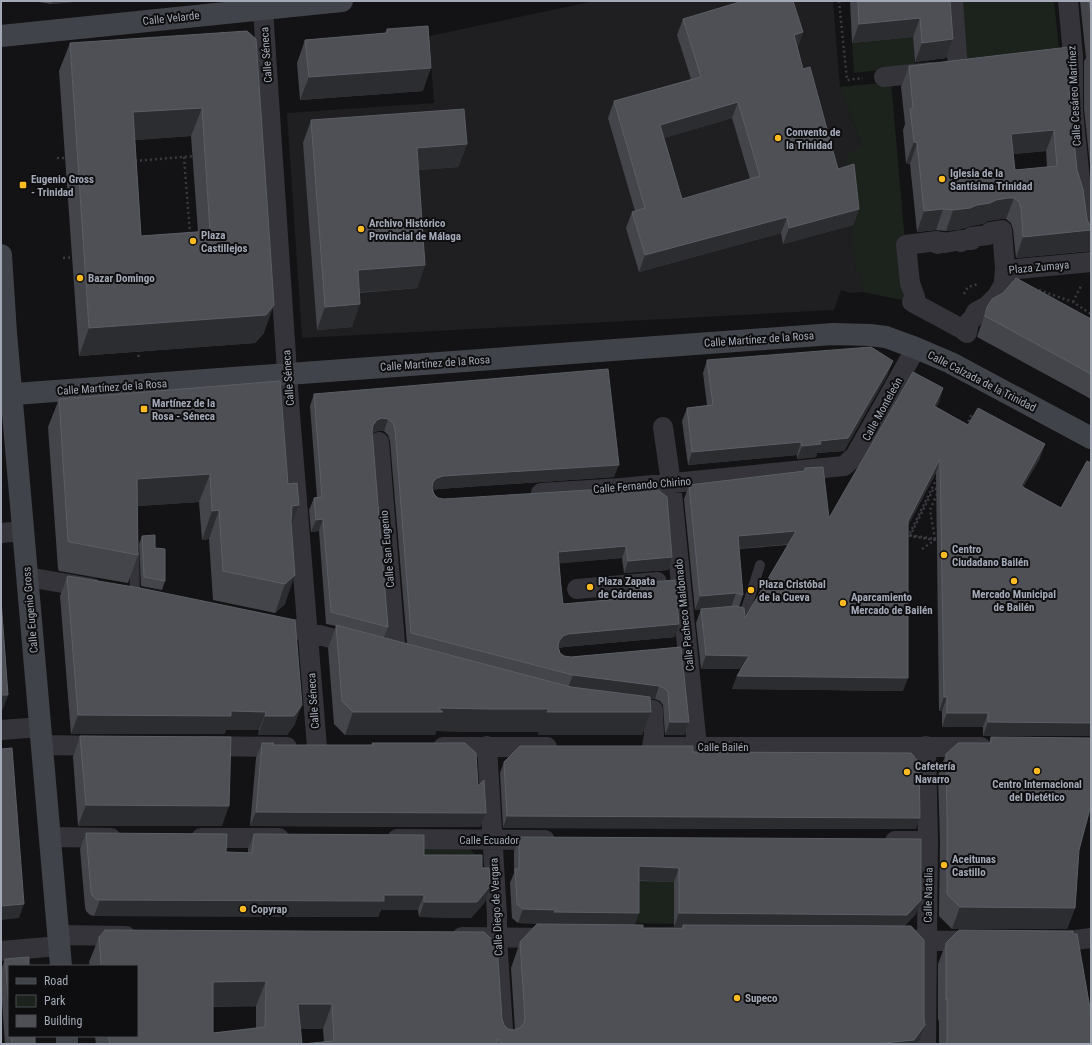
<svg xmlns="http://www.w3.org/2000/svg" width="1092" height="1045" font-family="'Roboto Condensed',sans-serif">
<style>
.built{fill:#1f1f22}
.green{fill:#1b231c}
.lines{fill:none;stroke-linecap:round;stroke-linejoin:round}
.path{stroke:#3a3b41;stroke-width:2.5;stroke-dasharray:2 3;stroke-linecap:butt}
.lane{stroke:#34343a;stroke-width:10}
.street{stroke:#34343a;stroke-width:20}
.secondary{stroke:#41434a;stroke-width:22}
.wall{fill:#43454a;fill-rule:evenodd}
.shaded-wall{fill:#2c2d30}
.building{fill:#4e5056;stroke:#5b5e65;fill-rule:evenodd}
.poi-dot{fill:#ffbb21;stroke:#0e0e10;stroke-width:1.5}
.labels{text-anchor:middle;stroke-width:4;stroke-linejoin:round;paint-order:stroke}
.street-label{font-size:11px;fill:#a3a9b6;stroke:#0e0e10}
.poi-label{font-size:11px;font-weight:bold;fill:#a3a9b6;stroke:#0e0e10;text-anchor:start}
</style>
<rect width="100%" height="100%" fill="#131315"/>
<path class="built" d="M595,1h238l7,86 22,58 -9,80 3,46 5,3 2,18 -12,1 -10,-3 -7,20 -532,28 -15,-225 147,-10 -5,-67z"/>
<path class="green" d="M959,1h95l5,49 -95,10z
M913,37l2,29 -61,7 -2,-30z
M891,82l17,194 4,26 -49,-10 -2,-18 -5,-2 -10,-115 16,-12 -22,-58z
M418,849h52l6,7 -39,14z
M637,881h37v43l-40,-1z"/>
<g class="lines">
<path class="path" d="M839,1l8,79 16,-2
M184,157l6,77
M57,158h11
M135,161l60,-5
M63,258l12,-1
M1039,290l34,12 18,12
M964,294l4,-7 10,-3
M1073,302l9,-18
M138,350l1,10
M966,426l6,-12
M937,494l-7,16 5,29 -26,-4 28,-57
M935,540l-25,-4 24,-48 4,2
M922,549l13,-9"/>
<path class="lane" d="M134,554l1,42
M735,614l7,2 5,-10 13,-41"/>
<path class="street" d="M953,1l5,68
M1068,1l5,54v55l8,80 6,17 4,31
M263,9l26,393 28,345
M884,77l48,-5
M1002,230l3,38 -1,16 -7,12 -10,10 -11,6 -3,6 -4,4 -2,11 -5,-4 -50,-27 3,-5 -5,-14 -4,-38 31,-4v3l4,-1v-1h3l1,1 15,-3 1,2 4,-2h7l-1,-3 17,-2 2,-3z
M1004,281l1,-13 2,2 84,-8
M663,427l8,56 26,264
M379,442l17,213
M541,493l81,-5 222,-22 11,-10 61,-108
M1,533l23,-2
M27,577l65,11
M577,589l80,-7
M296,629l62,16
M625,706l28,4 1,25 -2,12
M1,730l40,-3
M42,745l61,1
M203,746l84,1
M487,746l10,170v21l7,107
M443,747h104
M665,747h316
M51,837l60,1
M201,838h78
M397,839l148,1
M895,841h33
M58,935l68,1
M462,937l90,1
M898,940l78,1
M1052,941h16l23,-3
M1,951l58,-5
M926,1044l2,-203 -2,-95"/>
<path class="secondary" d="M1,36l341,-35
M1,255l5,78 55,633
M1,395l832,-61 37,1 16,2 30,11 35,15 140,75
M67,1036v8"/>
</g>
<path class="wall" d="M36,1h48l-33,3 -12,-2z
M850,1h100l3,38 -7,19 -31,4 -2,-25 -61,6z
M1080,1h11v173l-7,-65v-48l2,-3z
M683,19l120,13 -6,16 6,21 35,100 21,40 -6,16 -70,19 -2,-11 -142,39 -13,-44 6,-16 3,-1 -27,-93 6,-17 77,-22 -14,-44zM732,118l18,61 -68,20 -18,-61z
M387,29l36,62 -123,9 -3,-37 8,-23 80,-7z
M247,31l17,302 -9,10 -176,13 -20,-285 11,-28zM191,136l7,96 -57,4 -6,-96z
M909,66l160,24 8,80 10,49 2,5 2,1v26l-75,7 -3,-29 -2,-6 -5,-4h-6l-12,2 -6,3 -12,2 -8,3 -16,2 -10,-1 -19,2 -7,-68 -4,-1 -3,-33 2,-6 -4,-37zM1046,151l1,16 -32,3 -2,-16z
M311,120l156,24 -9,23 -40,3 7,95 -8,23 -58,5 -7,34 -35,3 -14,-187z
M987,307l104,12v80l-114,-62z
M707,360l181,14 -44,77 -27,2 -1,4 -19,2v-4l-109,10 -6,-44 5,-13 20,-3 -4,-32z
M943,388l-4,14 -3,5 32,18 72,33 -17,29 38,21 30,-45v273h-108v-9h-41v-16h-3l-3,-238 -28,52 -5,166 -171,-2 5,-13 4,-7h-40l-5,-46 5,-14 -6,1 -11,-111 5,-14 115,-14 1,-3 24,50zM788,545l-43,73 -6,-11 4,-12 -4,-46z
M314,394l300,83 -176,12 -5,1 1,4 4,4 234,59 -4,13 -44,3 -2,-15 -63,5 4,41 63,-6v-2l4,-12 45,53 -111,10 -5,1 1,5 4,3 7,1 110,-10 8,75 -5,13h-19l-2,-30 -3,-4 -5,-2 -5,-1 1,14 -9,23h-104l1,-3h-57l-46,-1 -1,4h-90l-11,-11 -6,-76 8,-22 -10,-2 -7,-93 -8,1 -2,-22 5,-12 3,-1 -7,-91zM378,431h6l4,4 2,6 17,203 -23,-6 4,-11 -16,-194z
M59,399l229,85 11,21 -8,20 -6,79 -10,9 -62,-13 -4,-61 -7,1 -3,-38 -62,4 1,49 -10,28 -69,-12 -1,-2 -10,-142z
M142,536l23,45 -3,9 -21,-4 -2,-42z
M67,577l228,147 -8,11h-29l1,-5h-33l-2,4h-153l-11,-138z
M80,736l142,90h-144l-5,-69z
M991,737l88,113 -4,58 -8,21h-115l-13,-13 1,-75 -2,-65 8,-22 43,-11z
M262,743h12l-1,2h98l1,-2 106,43 8,27 -6,14 -230,-1 6,-68z
M693,752l223,77 -413,-1 -3,-55 4,-11z
M86,833l140,19 22,1v-4l6,-15 170,21 58,13 3,34 -14,16 -52,-1 -1,-7h-37l-3,7 -284,-1 -4,-1 -4,-4 -1,-4 -5,-58z
M519,837l397,77 -12,12 14,118h-822l-1,-8h42v-70h-47l-1,-4 10,-25 403,82 2,6 4,4 7,1 -4,-62 9,-26 30,-18 -32,-1 -6,-5 -2,-35 4,-10v-22zM639,881l35,1v45h8v1h-39l-8,-3zM256,1006v22l-43,5v-26zM300,1029h23l1,13 -22,2z
M1073,934l18,110h-152v-25l-1,3v-58l8,-21z
M5,959l4,7v70h26v8h-30l-4,-57v-17z"/>
<path class="shaded-wall" d="M52,1h32l-33,3z
M920,18l-7,19 -61,6 7,-19z
M803,32l-6,17 -3,-14z
M953,39l-7,19 -31,4 7,-19z
M431,68l-8,23 -123,9 9,-23z
M738,102l-6,16 -78,23 6,-16z
M202,108l-11,28 -68,5 10,-29z
M1054,130l-8,21 -42,4 7,-21z
M914,142l3,1 -7,21 -4,-1z
M467,144l-9,23 -50,4 9,-23z
M1008,198h6l-8,21h-6l-12,2 -6,3 -12,2 -8,3 -16,2 7,-21 43,-10z
M859,209l-6,16 -70,19 6,-16z
M943,209l-7,21 -19,2 7,-21z
M787,217l-6,16 -142,39 6,-17z
M1091,230v18l-1,3 -74,7 7,-21z
M425,265l-8,23 -67,5 8,-23z
M360,304l-8,23 -35,3 8,-23z
M274,305l-10,28 -9,10 -176,13 10,-28z
M893,361l-5,13 -44,77 -27,2 -1,4 -19,2 5,-13 18,-5z
M943,388l-4,14 -9,17 4,-13z
M382,418l6,1 -4,12h-6l-6,2 -4,4 5,-12 4,-5z
M801,442l-4,13 -109,10 4,-13z
M1045,444l-5,14 -24,42 5,-14z
M940,459l-4,14 -33,62 5,-14z
M619,465l-5,12 -176,12 -5,1 -4,5 4,-13 4,-4 6,-2z
M210,474l-11,28 -73,5 11,-28z
M299,505l-11,29 4,-28z
M219,510l-10,29 -7,1 10,-29z
M323,519l-4,12 -8,1 5,-12z
M796,531l-5,13 -58,5 5,-13z
M626,546l-4,12 -68,6 4,-12z
M672,557l-4,13 -44,3 4,-12z
M295,575l-10,29 -10,9 10,-29z
M736,593l-5,14 -36,3 5,-14z
M679,624l-4,13 -111,10 -5,1 -4,5 4,-12 4,-5 5,-2z
M706,655l43,1 -5,13h-43z
M573,675l86,11 -4,13 -87,-11z
M737,676l171,2 -5,13 -171,-2z
M1,695h7l-5,14h-2z
M944,697h3l-5,14h-3z
M302,705l-7,19 -8,11h-29l7,-19z
M438,708l111,1 102,3 -9,23h-104l1,-3h-57l-46,-1 -1,4h-90l8,-23z
M231,711l35,1 -7,18h-33l-2,4h-153l7,-19z
M947,713h41l-5,14h-41z
M670,722h19l-5,13h-19z
M988,722l103,1v13h-108z
M86,805l143,1 -7,20h-144z
M256,812l230,1 -6,14 -230,-1z
M507,816l413,2 -4,11 -413,-1z
M639,866l40,2 -5,14 -40,-2z
M490,886l-5,16 -14,16 -52,-1 5,-15z
M384,895h40l-6,15h-37l-3,7 -284,-1 6,-16z
M921,900l-5,14 -14,15 -219,-4 -1,2h-8l5,-14z
M24,904l-5,14 -18,2v-14z
M960,907l115,1 -8,21h-115z
M523,909l34,1 82,3 -5,14 -116,-4z
M266,981l-10,25 -53,1 10,-25z
M298,1004h34l-9,25h-34z
M925,1025l-7,19h-44z"/>
<path class="building" d="M743,1h50l10,31 -9,3 9,34 7,-2 28,102 16,-5 5,45 -70,19 -2,-11 -142,38 -13,-43 13,-4 -31,-107 87,-24 -18,-58zM738,102l22,74 -78,23 -22,-74z
M858,1h92l3,38 -31,4 -2,-25 -61,6z
M1089,1h2v15z
M428,26l3,42 -122,9 -4,-37 82,-7v-4z
M247,31l9,8 18,266 -8,10 -177,13 -19,-285zM202,108l8,123 -69,5 -8,-124z
M1069,47v43l8,80 6,19 4,30 2,5 2,1v5l-68,7 -2,-29 -2,-6 -5,-4h-6l-12,2 -6,3 -13,2 -7,3 -17,2 -10,-1 -19,2 -7,-68 -3,-1 -4,-33 3,-1 -4,-42zM1054,130l3,36 -42,4 -4,-36z
M464,109l3,35 -50,4 8,117 -67,5 2,34 -35,3 -14,-187z
M1016,278l75,41v55l-106,-58 2,-9 5,-8 11,-6z
M871,347l22,14 -45,77 -28,3 1,3 -19,2 -1,-4 -109,10 -5,-44 26,-3 -6,-45z
M608,369l11,96 -176,11 -6,2 -4,4 -1,6 2,6 4,4 6,1 209,-13 14,11 5,60 -44,4 -2,-15 -68,6 3,35 2,17 68,-6 -1,-14 45,-4 4,44 -111,10 -5,2 -4,5 -1,6 2,6 4,3 7,1 110,-10 8,75h-19l-2,-30 -4,-4 -5,-2 -86,-11 -162,-42 -16,-204 -2,-6 -5,-4 -6,-1 -5,2 -4,5 -1,6 16,196 -57,-15 -8,-93 -7,1 -2,-22 8,-1 -8,-103z
M913,372l30,16 -9,18 34,19 10,-17 67,36 -24,42 40,22 26,-47 4,2v260l-103,-1v-9h-41v-16h-3l-4,-238 -32,62v157l-171,-2 12,-20 -43,-1 -5,-46 35,-3 8,2 1,10 51,-87 -58,5 5,59 -7,-2 -36,3 -11,-111 116,-14v-3l18,-1 6,51z
M280,381l8,103 9,-1 2,22 -7,1 -1,17 4,52 -10,9 -62,-13 -4,-61 -7,1 -2,-37 -73,5 1,76 -68,-13 -2,-1 -9,-142z
M155,535v13l10,1v32l-21,-4 -2,-41z
M68,576l72,12 155,32 7,85 -8,11h-29l1,-4 -35,-1v5l-153,-1 -11,-138z
M1,600l7,95h-7z
M336,625l235,62 79,10 1,15h-104l2,-3h-59l-52,-1 5,4h-90l-11,-11z
M80,736l151,1 -2,69 -143,-1z
M991,737l100,1v67l-12,45 -4,58 -115,-1 -13,-13v-75l-1,-65 12,-11h33z
M262,743h12l-2,2h102l-2,-2h93l11,10 2,33 6,-6 2,33 -230,-1z
M520,746h173v6l218,1 8,9 1,56 -413,-2 -3,-54z
M12,748l12,156 -23,2v-157z
M86,833l141,1 -1,18 26,1 2,-19 170,1v20h58v13h7l1,18 -13,16h-53v-7h-40v6l-284,-1 -4,-1 -4,-4 -1,-3z
M519,837l402,2v61l-14,15 -228,-2v-45l-40,-2v47l-85,-1 3,-2 -34,-1 -6,-5 -2,-35h4z
M537,924l106,1v3h40v-3l228,1 13,14v79l1,6 -11,15 -40,4h-371l-6,-5v5h-387l-2,-8h29v-70h-36l-2,-29 6,-7 379,2 13,12 5,75 2,6 4,4 6,1 6,-2 4,-5 1,-5 -5,-76zM266,981l-1,46 -52,6v-51zM298,1004h34l2,37 -32,3z
M959,930l114,1v3h4l14,80v30h-144v-46l-1,2v-57z
M29,957v9h-20v42l-4,-49z
M11,1036h24v8h-23z"/>
<g class="poi-dot">
<circle cx="778" cy="138" r="4"/>
<circle cx="942" cy="179" r="4"/>
<rect x="19" y="181" width="8" height="8" rx="2"/>
<circle cx="361" cy="229" r="4"/>
<circle cx="193" cy="241" r="4"/>
<circle cx="80" cy="278" r="4"/>
<rect x="140" y="405" width="8" height="8" rx="2"/>
<circle cx="944" cy="555" r="4"/>
<circle cx="1014" cy="581" r="4"/>
<circle cx="590" cy="587" r="4"/>
<circle cx="751" cy="590" r="4"/>
<circle cx="843" cy="603" r="4"/>
<circle cx="1037" cy="771" r="4"/>
<circle cx="907" cy="772" r="4"/>
<circle cx="944" cy="865" r="4"/>
<circle cx="243" cy="909" r="4"/>
<circle cx="737" cy="998" r="4"/>
</g>
<g class="labels">
<g class="street-label">
<text transform="translate(171 18) rotate(-6)" y="4">Calle Velarde</text>
<text transform="translate(266 55) rotate(-94)" y="4">Calle Séneca</text>
<text transform="translate(1074 96) rotate(-93)" y="4">Calle Cesáreo Martínez</text>
<text transform="translate(1039 267) rotate(-5)" y="4">Plaza Zumaya</text>
<text transform="translate(759 339) rotate(-4)" y="4">Calle Martínez de la Rosa</text>
<text transform="translate(435 363) rotate(-4)" y="4">Calle Martínez de la Rosa</text>
<text transform="translate(288 378) rotate(-94)" y="4">Calle Séneca</text>
<text transform="translate(982 381) rotate(27)" y="4">Calle Calzada de la Trinidad</text>
<text transform="translate(112 387) rotate(-4)" y="4">Calle Martínez de la Rosa</text>
<text transform="translate(882 409) rotate(-61)" y="4">Calle Monteleón</text>
<text transform="translate(642 485) rotate(-5)" y="4">Calle Fernando Chirino</text>
<text transform="translate(387 549) rotate(-95)" y="4">Calle San Eugenio</text>
<text transform="translate(30 610) rotate(-95)" y="4">Calle Eugenio Gross</text>
<text transform="translate(684 615) rotate(-96)" y="4">Calle Pacheco Maldonado</text>
<text transform="translate(313 701) rotate(-94)" y="4">Calle Séneca</text>
<text x="723" y="751">Calle Bailén</text>
<text x="489" y="844">Calle Ecuador</text>
<text transform="translate(928 895) rotate(-89)" y="4">Calle Natalia</text>
<text transform="translate(496 907) rotate(-93)" y="4">Calle Diego de Vergara</text>
</g>
<g class="poi-label">
<text x="786" y="136">Convento de<tspan x="786" dy="13">la Trinidad</tspan></text>
<text x="950" y="177">Iglesia de la<tspan x="950" dy="13">Santísima Trinidad</tspan></text>
<text x="31" y="183">Eugenio Gross<tspan x="31" dy="13">- Trinidad</tspan></text>
<text x="369" y="227">Archivo Histórico<tspan x="369" dy="13">Provincial de Málaga</tspan></text>
<text x="201" y="239">Plaza<tspan x="201" dy="13">Castillejos</tspan></text>
<text x="88" y="282">Bazar Domingo</text>
<text x="152" y="407">Martínez de la<tspan x="152" dy="13">Rosa - Séneca</tspan></text>
<text x="952" y="553">Centro<tspan x="952" dy="13">Ciudadano Bailén</tspan></text>
<text x="598" y="585">Plaza Zapata<tspan x="598" dy="13">de Cárdenas</tspan></text>
<text x="759" y="588">Plaza Cristóbal<tspan x="759" dy="13">de la Cueva</tspan></text>
<text x="1014" y="598" text-anchor="middle">Mercado Municipal<tspan x="1014" dy="13">de Bailén</tspan></text>
<text x="851" y="601">Aparcamiento<tspan x="851" dy="13">Mercado de Bailén</tspan></text>
<text x="915" y="770">Cafetería<tspan x="915" dy="13">Navarro</tspan></text>
<text x="1037" y="788" text-anchor="middle">Centro Internacional<tspan x="1037" dy="13">del Dietético</tspan></text>
<text x="952" y="863">Aceitunas<tspan x="952" dy="13">Castillo</tspan></text>
<text x="251" y="913">Copyrap</text>
<text x="745" y="1002">Supeco</text>
</g>
</g>
<rect width="1092" height="1045" fill="none" stroke="#a3a9b6" stroke-width="4"/>
<rect x="8" y="965" width="130" height="72" fill="#0e0e10" stroke="#4a4c52"/>
<rect x="16" y="978" width="20" height="6" fill="#41434a" stroke="#4a4c52"/>
<text x="44" y="985" font-size="12" fill="#a3a9b6">Road</text>
<rect x="16" y="995" width="20" height="12" fill="#1b231c" stroke="#4a4c52"/>
<text x="44" y="1005" font-size="12" fill="#a3a9b6">Park</text>
<rect x="16" y="1015" width="20" height="12" fill="#4e5056" stroke="#4a4c52"/>
<text x="44" y="1025" font-size="12" fill="#a3a9b6">Building</text>
</svg>
